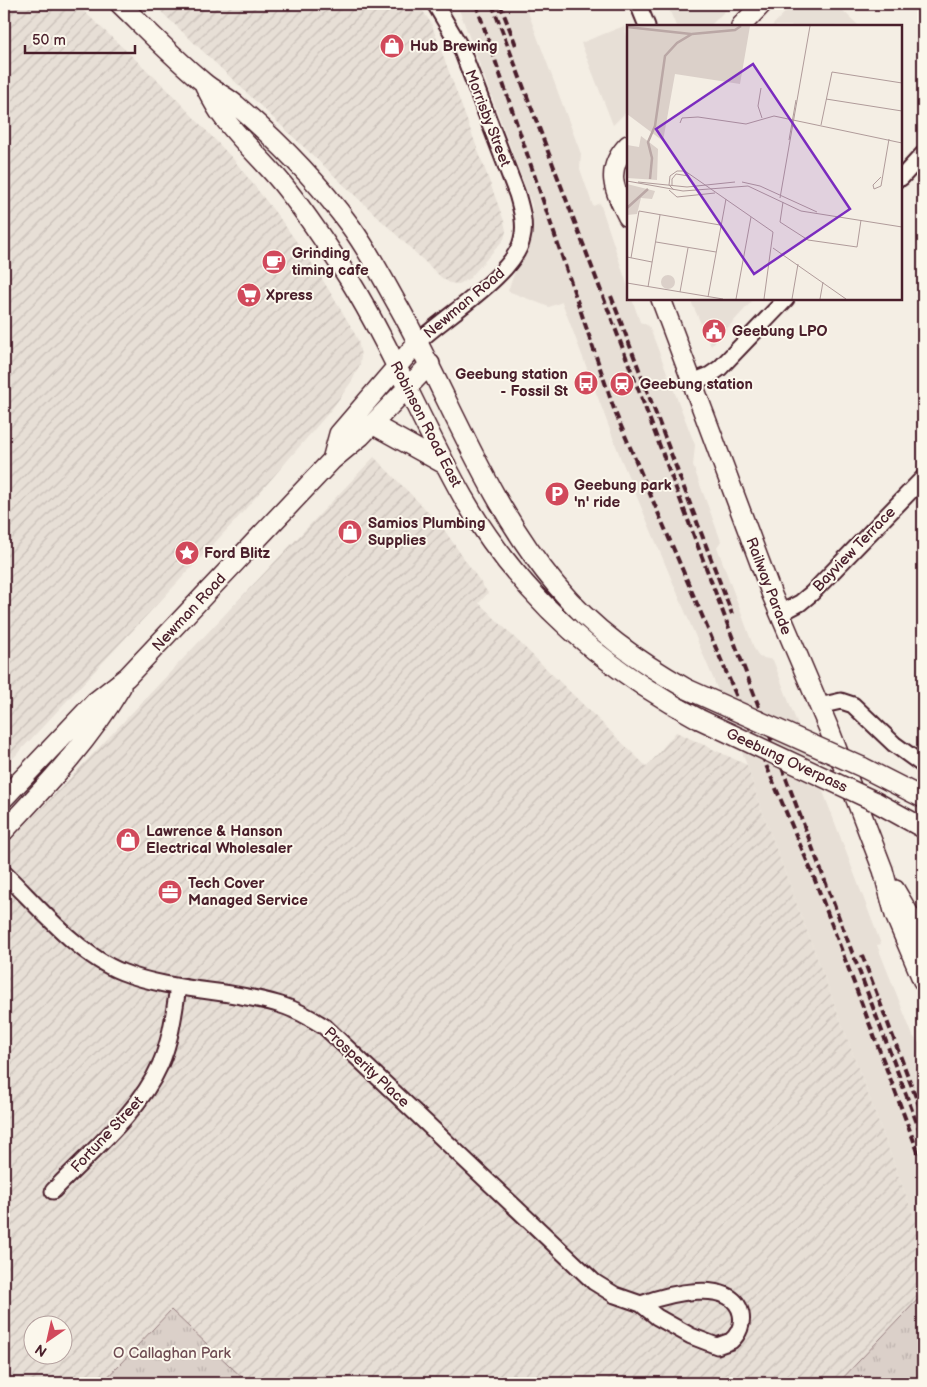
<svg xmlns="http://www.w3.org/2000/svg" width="927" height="1387" font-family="'Balsamiq Sans',sans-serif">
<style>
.built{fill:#e7dfd6}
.industrial{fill:url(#industrial-furrows);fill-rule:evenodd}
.park{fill:url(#park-tufts);stroke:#92787a}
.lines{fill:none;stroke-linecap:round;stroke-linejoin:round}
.minor-casing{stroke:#4a1f2b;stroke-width:19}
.major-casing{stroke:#4a1f2b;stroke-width:22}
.minor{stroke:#fbf7ec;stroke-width:15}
.major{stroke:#fbf7ec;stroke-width:19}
.rail{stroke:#4a1f2b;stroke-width:4;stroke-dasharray:8 4;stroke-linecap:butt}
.major-bridge-casing{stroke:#4a1f2b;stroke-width:22;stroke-linecap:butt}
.major-bridge{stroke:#fbf7ec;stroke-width:19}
.labels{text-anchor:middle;stroke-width:4;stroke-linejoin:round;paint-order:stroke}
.poi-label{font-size:15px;font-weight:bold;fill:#4a1f2b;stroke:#fbf7ec;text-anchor:start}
.street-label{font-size:15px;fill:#4a1f2b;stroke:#fbf7ec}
.park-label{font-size:15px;fill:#6e4b52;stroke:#fbf7ec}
.inset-river{fill:none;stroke:#baa7a5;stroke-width:2.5}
.inset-road{fill:none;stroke:#b09b9a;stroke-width:1}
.view{fill:#7b2cbf;fill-opacity:0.15;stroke:#7b2cbf;stroke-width:2.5}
.inset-edge{fill:none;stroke:#4a1f2b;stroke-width:2.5}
</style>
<defs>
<pattern id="industrial-furrows" width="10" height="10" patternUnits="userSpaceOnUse" patternTransform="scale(1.25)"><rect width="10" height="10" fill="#e7dfd6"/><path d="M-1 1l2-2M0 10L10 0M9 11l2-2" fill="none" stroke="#c8bfb8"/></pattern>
<pattern id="park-tufts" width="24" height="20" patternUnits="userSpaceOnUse" patternTransform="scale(1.25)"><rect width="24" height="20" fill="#dbd0c9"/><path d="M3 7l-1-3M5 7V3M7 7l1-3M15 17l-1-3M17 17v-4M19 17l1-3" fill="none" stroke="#bdb2ad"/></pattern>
</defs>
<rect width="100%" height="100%" fill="#f4eee4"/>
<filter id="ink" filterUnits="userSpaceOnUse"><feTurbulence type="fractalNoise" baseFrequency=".02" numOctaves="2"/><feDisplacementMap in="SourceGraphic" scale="10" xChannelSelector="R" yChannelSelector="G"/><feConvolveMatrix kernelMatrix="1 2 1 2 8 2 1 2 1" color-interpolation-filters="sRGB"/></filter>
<g filter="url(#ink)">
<path class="built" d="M457,4h68l56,150 -1,15 13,37 7,-3 28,84v12h4l8,23 9,4 46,119 -2,21 28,75 -4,6 37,101 5,9 14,3 108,284 -4,1 36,91 10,12v193l-166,-443 -10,-33 -34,-87 -92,-219 -59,-157 -13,5 -41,-16 8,-23 12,-22 3,-13 1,-28z
M667,4h65l-22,22h-34z
M793,4h43l23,22h-87z
M624,26l4,13v71l-15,15 -32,-82z
M690,299h64l-43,47z"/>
<path class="industrial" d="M4,4h72l90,84 68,72 47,60 35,49 34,56 8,15 3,16 -1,8 -8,17 -21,29 -96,111 -231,247z
M153,4h270l-3,3 11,16 73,198 2,10 -2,8 -34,39 -11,6 -9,-1 -8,-5z
M374,457l66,67 48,69 -9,10 168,164 29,-35 71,33 10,33 166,443v53l-85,89h-590l-77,-73 -69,73h-98v-535zM32,1324h30v30h-30z"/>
<path class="park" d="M923,1294v89h-85z
M171,1310l77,73h-146z"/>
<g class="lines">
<defs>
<path id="minor" d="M638,4l9,22
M901,178l22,-24
M418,342c27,-26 97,-68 104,-103 4,-15 -1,-31 -5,-45l-56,-146 -26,-44
M692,382l18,-7 10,-7 66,-69
M779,614l21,-11 12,-10 111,-115
M819,706l22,-5 12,4 41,39 29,21
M4,873c34,33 74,82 118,99 51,20 108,17 159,33 16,5 30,13 44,22l269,255 21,13 26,9 16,13 34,19 26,10 14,-5c8,-7 12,-17 10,-27 -8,-38 -76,-19 -100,-10
M53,1191c36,-38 86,-78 107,-126 11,-25 14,-52 18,-78"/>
<path id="major" d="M120,4c27,26 54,54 83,78 10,9 23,14 33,23 42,36 83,78 115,122 19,26 33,54 49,82 51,92 88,195 156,276 36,44 82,76 131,104
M741,26l21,-22
M205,86c5,9 10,20 16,28 17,24 41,45 60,68 25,31 47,64 68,97 43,70 74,147 114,218 56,97 138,170 236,222
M628,145c-24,25 -14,45 0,72
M661,299l111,296 57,134 54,141 12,45 28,66
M372,424l74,41
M332,460l7,-26 79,-92
M862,767l61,31
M4,798l91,-96 32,-25 205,-217 29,-24 69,-72
M874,801l49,27
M4,831c43,-46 85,-90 117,-144
M895,890l28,48"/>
</defs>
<use href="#minor" class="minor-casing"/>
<use href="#major" class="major-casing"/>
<use href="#minor" class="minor"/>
<use href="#major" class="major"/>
<path class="rail" d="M476,4l139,408 198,463 110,290
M492,4l431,1135
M500,4l17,44
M611,296l121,318
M862,955l61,161"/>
<defs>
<path id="major-bridge" d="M687,689l175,78
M699,719l175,82"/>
</defs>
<use href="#major-bridge" class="major-bridge-casing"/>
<use href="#major-bridge" class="major-bridge"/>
</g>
</g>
<defs>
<symbol id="shop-disc" viewBox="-11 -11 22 22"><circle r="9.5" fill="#d1495b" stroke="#fbf7ec"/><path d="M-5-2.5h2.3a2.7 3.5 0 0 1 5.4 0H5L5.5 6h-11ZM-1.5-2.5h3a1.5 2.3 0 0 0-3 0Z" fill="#fff"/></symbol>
<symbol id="cafe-disc" viewBox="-11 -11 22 22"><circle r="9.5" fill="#d1495b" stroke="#fbf7ec"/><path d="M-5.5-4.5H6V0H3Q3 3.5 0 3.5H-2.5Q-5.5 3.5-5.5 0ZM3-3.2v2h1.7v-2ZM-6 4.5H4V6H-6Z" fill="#fff"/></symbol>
<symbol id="supermarket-disc" viewBox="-11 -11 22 22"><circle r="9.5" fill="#d1495b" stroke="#fbf7ec"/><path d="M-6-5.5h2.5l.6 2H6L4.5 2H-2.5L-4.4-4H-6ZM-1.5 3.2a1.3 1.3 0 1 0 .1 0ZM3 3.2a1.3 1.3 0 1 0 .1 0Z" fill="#fff"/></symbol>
<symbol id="civic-disc" viewBox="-11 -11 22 22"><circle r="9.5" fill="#d1495b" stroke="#fbf7ec"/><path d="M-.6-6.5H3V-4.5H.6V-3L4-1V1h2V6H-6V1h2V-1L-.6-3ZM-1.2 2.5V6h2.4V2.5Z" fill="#fff"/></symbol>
<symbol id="bus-disc" viewBox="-11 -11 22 22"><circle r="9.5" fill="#d1495b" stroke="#fbf7ec"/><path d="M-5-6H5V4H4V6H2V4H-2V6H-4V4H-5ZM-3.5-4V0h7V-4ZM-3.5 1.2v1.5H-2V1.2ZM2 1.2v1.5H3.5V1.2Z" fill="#fff"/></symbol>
<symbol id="station-disc" viewBox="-11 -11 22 22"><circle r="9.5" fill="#d1495b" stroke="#fbf7ec"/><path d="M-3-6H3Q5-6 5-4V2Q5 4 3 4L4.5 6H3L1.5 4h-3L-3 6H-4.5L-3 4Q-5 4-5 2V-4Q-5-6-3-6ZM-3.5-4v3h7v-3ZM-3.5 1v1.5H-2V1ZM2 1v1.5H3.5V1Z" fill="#fff"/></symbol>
<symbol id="parking-disc" viewBox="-11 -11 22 22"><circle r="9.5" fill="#d1495b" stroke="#fbf7ec"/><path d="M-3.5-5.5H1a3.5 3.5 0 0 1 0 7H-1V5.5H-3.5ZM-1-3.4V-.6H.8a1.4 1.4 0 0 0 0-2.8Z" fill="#fff"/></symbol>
<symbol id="sight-disc" viewBox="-11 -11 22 22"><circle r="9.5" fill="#d1495b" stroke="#fbf7ec"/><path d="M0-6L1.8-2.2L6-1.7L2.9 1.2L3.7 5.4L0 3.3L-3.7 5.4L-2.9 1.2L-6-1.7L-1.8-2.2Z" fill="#fff"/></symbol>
<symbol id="office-disc" viewBox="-11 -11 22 22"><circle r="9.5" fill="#d1495b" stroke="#fbf7ec"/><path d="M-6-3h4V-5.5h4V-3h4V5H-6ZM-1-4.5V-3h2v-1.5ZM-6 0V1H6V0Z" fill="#fff"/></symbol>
</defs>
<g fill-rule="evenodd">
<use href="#shop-disc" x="378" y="32" width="28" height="28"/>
<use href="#cafe-disc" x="260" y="248" width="28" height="28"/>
<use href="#supermarket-disc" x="235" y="281" width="28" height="28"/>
<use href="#civic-disc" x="700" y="317" width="28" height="28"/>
<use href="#bus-disc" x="572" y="369" width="28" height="28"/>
<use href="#station-disc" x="608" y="370" width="28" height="28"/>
<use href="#parking-disc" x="543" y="480" width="28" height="28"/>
<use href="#shop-disc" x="336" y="518" width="28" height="28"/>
<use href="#sight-disc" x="173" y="539" width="28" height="28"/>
<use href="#shop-disc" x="114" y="826" width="28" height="28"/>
<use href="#office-disc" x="156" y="878" width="28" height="28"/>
</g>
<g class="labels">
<g class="poi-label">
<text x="410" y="51">Hub Brewing</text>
<text x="292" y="258">Grinding<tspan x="292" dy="17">timing cafe</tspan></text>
<text x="266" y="300">Xpress</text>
<text x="732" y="336">Geebung LPO</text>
<text x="568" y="379" text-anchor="end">Geebung station<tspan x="568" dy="17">- Fossil St</tspan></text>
<text x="640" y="389">Geebung station</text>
<text x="574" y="490">Geebung park<tspan x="574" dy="17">'n' ride</tspan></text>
<text x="368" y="528">Samios Plumbing<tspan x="368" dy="17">Supplies</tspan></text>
<text x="204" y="558">Ford Blitz</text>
<text x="146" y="836">Lawrence &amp; Hanson<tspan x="146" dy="17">Electrical Wholesaler</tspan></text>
<text x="188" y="888">Tech Cover<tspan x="188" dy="17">Managed Service</tspan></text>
</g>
<g class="street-label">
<text transform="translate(488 118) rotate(69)" y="5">Morrisby Street</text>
<text transform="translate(464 303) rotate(-40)" y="5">Newman Road</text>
<text transform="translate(426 424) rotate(63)" y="5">Robinson Road East</text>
<text transform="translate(854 549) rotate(-46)" y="5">Bayview Terrace</text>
<text transform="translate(769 586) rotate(69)" y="5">Railway Parade</text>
<text transform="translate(189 612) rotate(-47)" y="5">Newman Road</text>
<text transform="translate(787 760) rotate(25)" y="5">Geebung Overpass</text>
<text transform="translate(367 1067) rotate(43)" y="5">Prosperity Place</text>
<text transform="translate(107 1134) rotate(-47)" y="5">Fortune Street</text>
</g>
<g class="park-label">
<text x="172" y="1358">O Callaghan Park</text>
</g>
</g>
<g transform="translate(627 25)">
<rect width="275" height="275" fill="#f4eee4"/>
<path d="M0,1h123l-10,58 -65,-10 -12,67 -36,-27zM14,111l17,13 -1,31 -30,-2v-33l12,2zM0,159l28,7 -3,8 -11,-1 -4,16 -10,1zM34 257a7 7 0 1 1 14 0a7 7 0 1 1-14 0Z" fill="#dbd0c9"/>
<path class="inset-river" d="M0,2l64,7M23,154l2,-21 -4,-16 7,-16 10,-70 12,-13 15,-9 43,-4 6,-4M0,183l21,-19"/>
<path class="inset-road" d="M134,63l-3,18 4,12M199,74l76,12M53,98l2,-5 16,-1 48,7 28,-8 128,27M194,100l11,-53 70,11M162,115l7,-40M254,152l-8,8 1,4 7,-3 8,-47M0,156l56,10 65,-5 53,25 101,16M11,157l49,5 48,-5M115,157l18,4 57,26M45,161v-7l4,-5 13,2M42,165l8,7 38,-4M47,165l-5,-5 1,-9 7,-5h8l88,61 -9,67M153,173l30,-172M156,177l-3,20 28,18 49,7 4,-27M29,217l60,10M146,223l73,51M0,232l25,5M4,233l8,-47 81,14M0,258l96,16M21,262l12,-72M53,267l8,-44M81,272l18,-98M109,274l15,-82M165,274l6,-35M193,274l3,-17"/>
<path class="view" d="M126,39l97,145 -96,65 -98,-145z"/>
<rect width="275" height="275" class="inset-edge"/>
</g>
<rect width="927" height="1387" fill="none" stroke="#fbf7ec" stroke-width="20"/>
<rect x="10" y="10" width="907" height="1367" fill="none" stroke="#4a1f2b" stroke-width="2" filter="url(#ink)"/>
<g transform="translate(48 1340) rotate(214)"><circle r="24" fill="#fbf7ec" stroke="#b4a19f"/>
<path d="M0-4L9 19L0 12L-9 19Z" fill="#d1495b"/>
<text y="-8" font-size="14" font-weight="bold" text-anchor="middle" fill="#4a1f2b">N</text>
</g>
<path d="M25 45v8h110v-8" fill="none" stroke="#4a1f2b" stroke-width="2.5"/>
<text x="32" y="45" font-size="15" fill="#4a1f2b" stroke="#fbf7ec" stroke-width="4" paint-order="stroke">50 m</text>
</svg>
